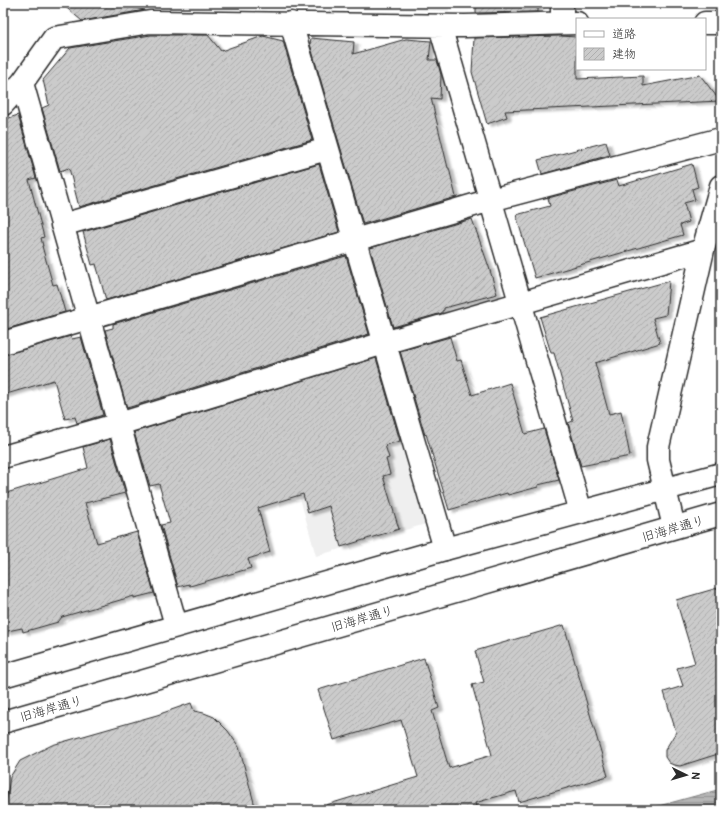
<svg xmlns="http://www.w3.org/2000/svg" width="724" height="813" font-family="Pangolin,'Klee One',sans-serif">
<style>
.built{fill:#efefef}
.water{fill:url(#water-rules);stroke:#7e7e7e}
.building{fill:url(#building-hatch);stroke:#2b2b2b;filter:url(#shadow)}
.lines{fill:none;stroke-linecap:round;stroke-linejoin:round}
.minor-casing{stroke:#2b2b2b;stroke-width:25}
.major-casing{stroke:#2b2b2b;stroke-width:25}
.minor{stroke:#fff;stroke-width:22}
.major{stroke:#fff;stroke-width:22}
.labels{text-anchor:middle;stroke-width:3;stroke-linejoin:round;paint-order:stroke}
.street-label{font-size:13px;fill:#2b2b2b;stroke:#fff}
</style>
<defs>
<pattern id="water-rules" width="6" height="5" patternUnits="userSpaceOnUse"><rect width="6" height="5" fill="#b6b6b6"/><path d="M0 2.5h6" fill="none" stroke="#949494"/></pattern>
<pattern id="building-hatch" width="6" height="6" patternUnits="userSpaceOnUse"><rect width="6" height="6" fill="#cbcbcb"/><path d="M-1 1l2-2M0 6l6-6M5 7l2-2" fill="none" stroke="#aeaeae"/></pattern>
<filter id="shadow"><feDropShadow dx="4.5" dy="2.5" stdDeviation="1" flood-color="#0004"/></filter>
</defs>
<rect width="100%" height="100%" fill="#fff"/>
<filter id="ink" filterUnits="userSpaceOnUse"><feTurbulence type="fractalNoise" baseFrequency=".025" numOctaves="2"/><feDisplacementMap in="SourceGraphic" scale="8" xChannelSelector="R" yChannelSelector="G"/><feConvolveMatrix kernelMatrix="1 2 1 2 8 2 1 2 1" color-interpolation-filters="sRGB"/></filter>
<g filter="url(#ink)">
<path class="built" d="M113,3h335l1,8 -186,-6 -142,6z
M397,409l32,114 -113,33 -16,-58 56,-16 -16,-57z"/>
<path class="water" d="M721,789v21h-77z"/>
<path class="building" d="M61,3h75l-1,5 10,2 -63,11z
M476,3h62v9l-62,1z
M151,35h57l13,16 42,-15 20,5 29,99 -233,67 -10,-39 -9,3 -18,-63 7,-3 -6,-25 27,-32z
M560,36l17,1v42l66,-3v10l57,-11 20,26 -215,10 2,6 -20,7 -15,-52 2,-34z
M311,38l43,4 -1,12 53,-15 25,2 -2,19h8l4,15 -1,24 -9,-1 17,70h1l7,29 -93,27 -53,-180z
M18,115l18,63 -7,2 15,57 -3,1 2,8h-1l11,39 4,-1 8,28 -62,18v-210z
M606,142l4,13 -68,19 -4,-14z
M319,164l20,68 -233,68 -10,-36 -4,1 -9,-33z
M692,164l6,23 -6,2 3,11 -11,3 5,19 -9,3 3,10 -148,43 -19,-63 34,-9 -2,-8 69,-18 2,6z
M472,219l17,48 8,27 -53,14v2l-2,1v2l-49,14 -23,-79z
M346,256l23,78 -242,74 -22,-78 8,-2v-4z
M669,281l-3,34 -13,3 7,25 -65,20 14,51 12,-3 9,45 -49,10 -13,-43 5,-2 -19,-68h-3l-11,-36z
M71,336l1,3 9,-2 22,78 -26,8 -2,-6 -10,2 -11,-39 -51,15v-40z
M450,337l7,24 4,-1 11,35 38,-12 15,51 19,-5 15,51 -21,5v2l-30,8 -1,-2 -58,17 -23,-76 -1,1 -25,-84z
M376,358l24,83 -15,4 4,13 -3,1 4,15 -7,2 16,53 -58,18 -12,-41 -21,7 -5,-19 -45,14 12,44 -22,7 3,9 -61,18 -1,-2 -11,3 -17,-62 9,-2 -11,-39 -9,2 -16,-54z
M110,439l15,54 -40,10 12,40 40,-11 17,61 -20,5v-2l-72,21 -4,5 -35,10 -1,-4 -19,4v-138l85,-26 -5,-21z
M721,587v166l-41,13 -6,-1 -5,-2 -4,-6v-7l11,-18 -12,-40 19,-6 -6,-18 18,-5 -19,-63z
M564,625l44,151 -89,26 -3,-11 -41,12 2,7h-150l-1,-5 92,-28 -17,-57 -67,20 -16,-50 106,-32 15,50 -7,3 17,57 43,-13 -20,-70 12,-3 -9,-31z
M191,703l3,8 10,2 10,4 14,14 11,16 17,63h-251l5,-33 10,-16 32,-16 105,-30z"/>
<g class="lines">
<defs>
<path id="minor" d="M291,23l154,526
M562,23v-20
M705,23h16
M440,26l141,486
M22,83l154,542
M3,104l19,-21 32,-45 96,-16 315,4 112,-3
M62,225l265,-76
M3,343l488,-143 230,-61
M3,457l116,-33 265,-81 319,-93
M674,527l-16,-67v-13l45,-197 18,-64"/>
<path id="major" d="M3,676l442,-127 276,-75
M3,722l718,-208"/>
</defs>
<use href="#minor" class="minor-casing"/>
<use href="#major" class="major-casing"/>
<use href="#minor" class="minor"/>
<use href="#major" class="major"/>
</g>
</g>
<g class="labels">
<g class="street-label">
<text transform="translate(673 528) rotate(-16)" y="5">旧海岸通り</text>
<text transform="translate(362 618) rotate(-16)" y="5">旧海岸通り</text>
<text transform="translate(51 708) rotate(-16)" y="5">旧海岸通り</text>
</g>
</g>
<rect width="724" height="813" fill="none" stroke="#fff" stroke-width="16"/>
<rect x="8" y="8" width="708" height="797" fill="none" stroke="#2b2b2b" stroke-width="1.5" filter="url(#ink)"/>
<rect x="576" y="18" width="130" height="52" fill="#ffffff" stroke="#aaaaaa"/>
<rect x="584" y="31" width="20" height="6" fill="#ffffff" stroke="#aaaaaa"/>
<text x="612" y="38" font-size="12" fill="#2b2b2b">道路</text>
<rect x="584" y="48" width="20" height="12" fill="url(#building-hatch)" stroke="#aaaaaa"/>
<text x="612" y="58" font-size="12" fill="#2b2b2b">建物</text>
<g transform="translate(686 775) rotate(95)" stroke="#ffffff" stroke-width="3" paint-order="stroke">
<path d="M0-3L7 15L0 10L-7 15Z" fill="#2b2b2b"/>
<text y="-6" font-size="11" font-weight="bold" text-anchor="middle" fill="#2b2b2b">N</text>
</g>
</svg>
